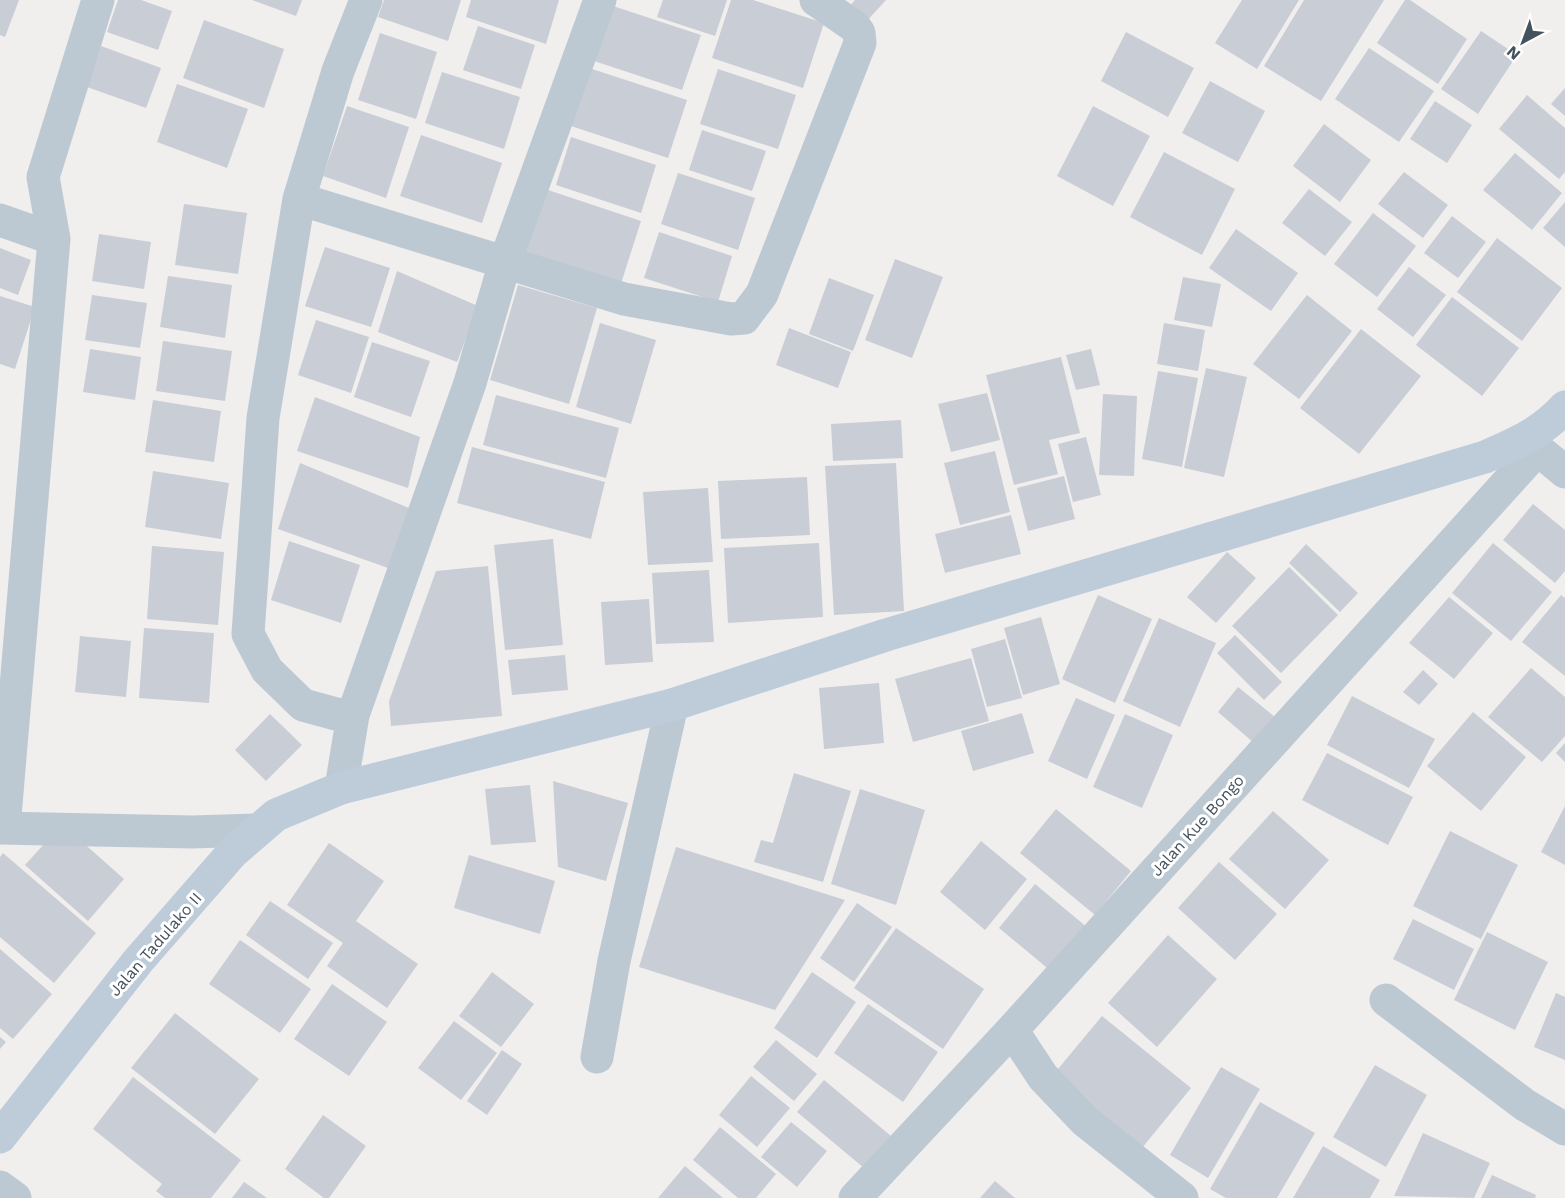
<svg xmlns="http://www.w3.org/2000/svg" width="1565" height="1198" font-family="'Work Sans',sans-serif">
<style>
.building{fill:#c9cdd5}
.lines{fill:none;stroke-linecap:round;stroke-linejoin:round}
.street{stroke:#bdc9d2;stroke-width:33}
.secondary{stroke:#beccda;stroke-width:33}
.labels{text-anchor:middle;stroke-width:6;stroke-linejoin:round;paint-order:stroke}
.street-label{font-size:16px;fill:#44525e;stroke:#fff}
</style>
<rect width="100%" height="100%" fill="#f1eeee"/>
<path class="building" d="M0,0h19l-14,37 -5,-2z
M118,0h23l31,11 -14,39 -51,-18z
M252,0h50l-6,16z
M384,0h77l-13,41 -70,-24z
M471,0h88l-13,44 -80,-27z
M663,0h64l-12,36 -58,-19z
M731,0h22l71,23 -21,65 -91,-30z
M855,0h31l-21,23 -17,-15z
M1242,0h57l-42,69 -42,-26z
M1304,0h80l-63,101 -57,-35z
M1405,0h5l57,39 -29,45 -61,-41z
M610,5l91,30 -19,55 -91,-30z
M204,20l80,29 -20,59 -81,-30z
M478,26l57,19 -14,44 -58,-19z
M1481,31l36,24 -39,59 -37,-25z
M1126,32l68,36 -26,49 -67,-36z
M380,33l57,19 -21,67 -58,-19z
M101,46l60,22 -15,40 -59,-21z
M1369,48l65,43 -35,51 -64,-43z
M586,67l101,33 -19,58 -100,-33z
M718,69l78,26 -18,54 -78,-25z
M442,72l78,25 -16,52 -79,-26z
M1210,81l55,30 -27,51 -56,-29z
M177,84l71,25 -21,59 -70,-26z
M1565,88v28l-14,-12z
M1527,95l38,33v44l-6,7 -60,-50z
M1435,101l37,24 -25,38 -37,-24z
M347,106l62,21 -23,71 -63,-22z
M1093,106l57,30 -37,70 -56,-30z
M1324,124l47,36 -31,42 -47,-36z
M702,130l64,21 -14,40 -63,-21z
M421,135l81,28 -20,60 -82,-27z
M571,137l85,28 -15,48 -85,-28z
M1164,152l71,37 -33,66 -72,-38z
M1515,153l47,40 -30,37 -49,-40z
M1404,172l44,33 -25,33 -45,-34z
M678,173l77,25 -17,52 -77,-26z
M545,189l96,32 -24,75 -96,-31z
M1309,189l43,33 -27,34 -43,-33z
M1565,202v45l-22,-19z
M184,204l63,9 -9,61 -63,-9z
M1373,213l43,33 -39,51 -43,-33z
M1452,216l34,26 -28,36 -34,-25z
M1236,229l62,44 -27,38 -62,-43z
M659,232l73,24 -14,46 -74,-24z
M99,234l52,8 -7,47 -52,-8z
M1497,238l65,50 -40,53 -65,-49z
M325,247l65,21 -19,59 -66,-21z
M0,248l31,12 -13,35 -18,-7z
M895,259l48,18 -31,81 -47,-18z
M1409,267l37,28 -33,42 -36,-28z
M397,271l81,35 -21,56 -79,-30z
M168,276l64,9 -7,53 -65,-11z
M1183,277l38,7 -9,43 -38,-7z
M829,278l45,17 -21,56 -44,-17z
M518,285l79,23 -28,96 -79,-24z
M92,295l55,8 -7,45 -55,-8z
M1307,295l45,36 -53,68 -46,-35z
M0,296l35,11 -20,62 -15,-5z
M1452,297l67,51 -37,48 -66,-51z
M316,320l53,17 -18,56 -53,-18z
M600,323l56,17 -25,84 -55,-17z
M1164,323l41,7 -7,41 -41,-7z
M789,328l62,24 -13,36 -62,-23z
M1361,329l60,47 -62,78 -59,-46z
M163,341l69,10 -7,50 -69,-10z
M372,342l58,19 -19,56 -57,-20z
M90,349l51,8 -6,43 -52,-8z
M1091,349l9,36 -24,5 -10,-35z
M1061,357l19,76 -31,7 9,34 -44,11 -28,-110z
M1206,368l41,9 -23,100 -40,-9z
M1158,371l40,7 -16,89 -40,-8z
M987,393l13,47 -49,12 -13,-48z
M1103,394l34,2 -3,80 -35,-1z
M496,395l123,33 -13,50 -123,-33z
M315,397l105,40 -12,51 -111,-37z
M153,400l68,11 -7,51 -69,-10z
M901,420l2,38 -70,3 -2,-37z
M1086,437l15,58 -28,7 -15,-58z
M472,447l133,35 -14,57 -134,-36z
M995,451l15,61 -50,13 -16,-62z
M300,463l109,45 -21,60 -110,-39z
M896,463l8,148 -70,4 -9,-149z
M153,471l76,12 -8,56 -76,-12z
M1064,476l11,43 -47,12 -11,-43z
M807,477l3,58 -89,4 -3,-58z
M708,488l5,74 -65,3 -5,-73z
M1533,504l32,26v41l-10,12 -52,-43z
M1011,515l10,39 -76,19 -10,-39z
M553,539l10,106 -58,5 -11,-105z
M289,541l71,24 -19,58 -70,-23z
M819,543l4,74 -95,6 -4,-75z
M1493,543l59,49 -41,49 -59,-48z
M1306,544l52,49 -18,19 -51,-49z
M152,546l72,6 -6,73 -71,-6z
M1227,552l29,26 -40,45 -29,-26z
M488,566l14,150 -111,10 -2,-25 47,-130z
M1289,567l49,48 -57,58 -49,-47z
M709,570l5,72 -58,2 -4,-71z
M1098,595l54,24 -37,84 -53,-24z
M1561,595l4,3v78l-43,-34z
M1449,597l44,36 -39,46 -45,-36z
M649,599l4,63 -48,3 -4,-63z
M1041,617l19,67 -37,11 -19,-67z
M1159,618l57,25 -36,84 -57,-26z
M144,628l70,5 -5,70 -70,-5z
M1235,635l47,47 -18,18 -47,-47z
M80,636l51,5 -5,56 -51,-5z
M1005,639l17,59 -35,9 -16,-58z
M565,655l3,35 -56,5 -4,-35z
M971,658l18,63 -76,21 -18,-63z
M1531,668l34,29v39l-23,26 -54,-45z
M1423,670l15,14 -19,21 -16,-13z
M879,683l5,60 -60,6 -5,-61z
M1238,687l37,30 -21,26 -36,-31z
M1352,696l83,43 -26,49 -82,-43z
M1076,698l39,17 -28,64 -39,-18z
M1473,712l53,45 -45,54 -54,-45z
M1022,713l12,40 -61,18 -12,-40z
M270,714l32,31 -36,36 -31,-31z
M1125,714l48,21 -31,73 -49,-21z
M1565,743v19l-9,-9z
M1327,753l86,44 -25,48 -86,-45z
M794,773l57,18 -28,91 -69,-20 7,-22 12,3z
M553,781l75,22 -22,78 -48,-14z
M530,785l6,57 -45,3 -6,-56z
M860,789l65,21 -29,95 -65,-21z
M1565,806v59l-24,-13z
M1056,809l75,62 -36,44 -75,-62z
M1273,811l56,49 -44,49 -56,-50z
M62,824l62,55 -36,42 -63,-56z
M1450,831l68,34 -37,74 -68,-33z
M981,841l46,38 -42,51 -45,-38z
M329,843l55,38 -28,40 62,43 -31,44 -60,-42 16,-23 -56,-38z
M676,847l169,53 -70,110 -136,-43z
M3,853l93,80 -42,50 -54,-46v-80z
M469,855l86,26 -15,53 -86,-26z
M1219,862l58,52 -42,46 -57,-52z
M1035,884l53,44 -36,44 -53,-44z
M270,901l63,42 -25,36 -62,-44z
M857,903l35,24 -38,55 -34,-24z
M1413,919l61,30 -20,41 -61,-31z
M896,928l88,61 -41,60 -89,-61z
M1487,932l61,30 -33,68 -61,-30z
M1168,935l49,44 -60,68 -49,-44z
M240,940l71,49 -31,44 -71,-49z
M0,949l52,45 -39,45 -13,-11z
M492,972l42,32 -33,43 -42,-31z
M812,972l44,30 -39,56 -43,-30z
M332,984l55,38 -38,54 -55,-37z
M1556,993l9,4v63l-31,-13z
M868,1004l70,48 -35,50 -69,-49z
M175,1013l84,66 -44,55 -84,-66z
M1102,1016l89,72 -49,60 -89,-73z
M454,1021l43,32 -36,47 -43,-32z
M0,1037l6,5 -6,7z
M776,1040l41,34 -23,27 -41,-34z
M502,1050l20,14 -35,51 -20,-14z
M1375,1065l52,30 -41,72 -53,-30z
M1221,1067l39,22 -52,89 -38,-23z
M751,1076l39,32 -33,39 -38,-32z
M133,1077l108,83 -30,38h-46l-9,-7 6,-7 -69,-55z
M824,1080l67,56 -27,32 -67,-56z
M1260,1102l55,31 -38,65h-51l-16,-9z
M323,1115l43,31 -37,52h-5l-39,-29z
M791,1122l36,29 -30,36 -36,-30z
M720,1127l56,47 -20,24h-18l-45,-38z
M1423,1133l67,30 -16,35 -80,-2z
M1323,1146l57,34 -10,18h-77z
M685,1166l38,32h-65z
M1492,1175l44,20 -1,3h-54z
M995,1181l20,17h-35z
M244,1182l23,16h-35z"/>
<g class="lines">
<path class="street" d="M299,199l325,100 107,20 13,-1 18,-24 98,-251 -1,-10 -4,-6 -39,-27
M0,220l54,19 -11,-62 55,-177
M1525,439l40,33
M353,715l-17,-1 -33,-9 -36,-35 -19,-36 15,-216 36,-219 39,-128 28,-71
M341,788l12,-73 117,-332 35,-121 95,-262
M0,828l192,4 65,-2
M4,828l50,-589
M1386,1000l139,105 40,24
M1012,1030l31,47 42,44 97,77
M597,1057l17,-96 58,-256
M0,1187l15,11
M855,1198l157,-168 525,-580"/>
<path class="secondary" d="M0,1137l138,-176 95,-109 43,-37 65,-27 331,-83 214,-70 599,-178c30,-13 58,-25 80,-50"/>
</g>
<g class="labels">
<g class="street-label">
<text transform="translate(1197 825) rotate(-48)" y="6">Jalan Kue Bongo</text>
<text transform="translate(155 944) rotate(-49)" y="6">Jalan Tadulako II</text>
</g>
</g>
<g transform="translate(1523 42) rotate(221)" stroke="#ffffff" stroke-width="4.5" paint-order="stroke">
<path d="M0-4.5L10 22L0 15L-10 22Z" fill="#44525e"/>
<text y="-9" font-size="16" font-weight="bold" text-anchor="middle" fill="#44525e">N</text>
</g>
</svg>
